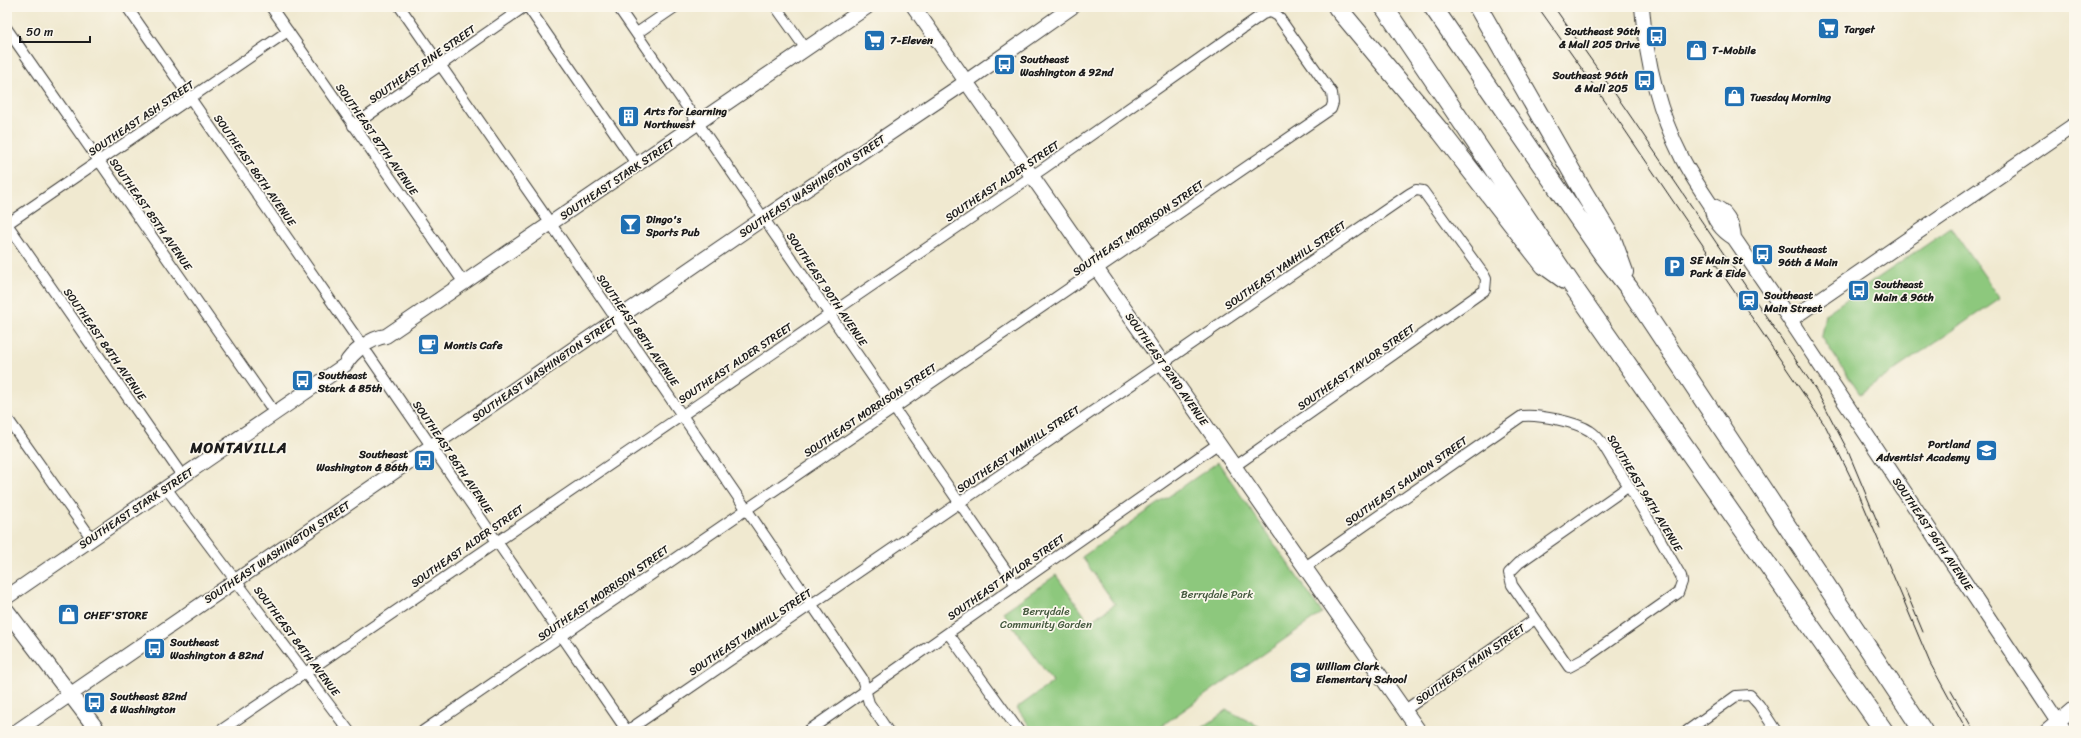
<svg xmlns="http://www.w3.org/2000/svg" width="2081" height="738" font-family="Sriracha,sans-serif">
<style>
.green{fill:#8dc87d;stroke:#54724c}
.lines{fill:none;stroke-linecap:round;stroke-linejoin:round}
.street-casing{stroke:#3c3b37;stroke-width:12}
.secondary-casing{stroke:#3c3b37;stroke-width:16}
.primary-casing{stroke:#3c3b37;stroke-width:17}
.highway-casing{stroke:#3c3b37;stroke-width:20}
.street{stroke:#fff;stroke-width:10}
.secondary{stroke:#fff;stroke-width:14}
.primary{stroke:#fff;stroke-width:15}
.highway{stroke:#fff;stroke-width:18}
.tram{stroke:#1c1c1c;stroke-width:1}
.labels{text-anchor:middle;stroke-width:3.5;stroke-linejoin:round;paint-order:stroke}
.poi-label{font-size:11px;font-weight:bold;fill:#1c1c1c;stroke:#fbf7ec;text-anchor:start}
.street-label{font-size:11px;fill:#1c1c1c;stroke:#fbf7ec}
.park-label{font-size:11px;fill:#44583e;stroke:#fbf7ec}
.district-label{font-size:15px;font-weight:bold;letter-spacing:1px;fill:#1c1c1c;stroke:#fbf7ec}
</style>
<rect width="100%" height="100%" fill="#fbf7ec"/>
<filter id="ink" filterUnits="userSpaceOnUse"><feTurbulence type="fractalNoise" baseFrequency=".025" numOctaves="2"/><feDisplacementMap in="SourceGraphic" scale="8" xChannelSelector="R" yChannelSelector="G"/><feConvolveMatrix kernelMatrix="1 2 1 2 8 2 1 2 1" color-interpolation-filters="sRGB"/></filter>
<filter id="wash" filterUnits="userSpaceOnUse"><feTurbulence type="fractalNoise" baseFrequency=".012" numOctaves="4" result="noise"/><feDisplacementMap in="SourceGraphic" scale="16" xChannelSelector="R" yChannelSelector="G"/><feGaussianBlur stdDeviation="0.9" result="paint"/><feColorMatrix in="noise" values="0 0 0 0 0 0 0 0 0 0 0 0 0 0 0 0 0 1.4 0 .05"/><feComposite in="paint" operator="in"/></filter>
<g filter="url(#wash)">
<rect width="100%" height="100%" fill="#f0e9d0"/>
<path class="green" d="M1951,228l49,70 -140,96 -39,-58 4,-22z
M1218,462l104,151 -168,118h-121l-16,-23 36,-26 -50,-70 53,-37 33,47 26,-18 -33,-47z
M1227,710l41,21h-70z"/>
</g>
<g filter="url(#ink)">
<g class="lines">
<defs>
<path id="street" d="M127,7l236,340
M271,7l193,276
M400,7l151,217 311,454 7,25 19,28
M528,7l109,158
M618,7l398,578
M776,7l30,42
M7,29l268,384
M637,33l38,-26
M353,126l171,-119
M7,224l281,-193
M7,224l176,253
M368,354l259,377
M7,418l85,121
M166,488l183,243
M1305,567l217,-151c16,-2 55,6 68,15 11,7 17,21 24,32 24,36 45,75 67,113l1,6 -4,11 -94,66 -15,8 -57,-82 -3,-12 10,-10 110,-77
M948,633l71,98
M1405,710l130,-91
M220,731l824,-563 219,-154 8,-2 7,4 54,77 1,10 -2,6 -908,622
M627,731l782,-537 7,-4 7,1 61,84 2,4 -1,11 -250,176
M808,731l411,-288
M1687,731l49,-35 14,-1 9,10 17,26"/>
<path id="secondary" d="M914,7l505,724
M1642,7c4,53 16,104 40,151 8,16 19,32 29,47 1,14 11,26 23,33l48,70 282,423
M1711,205c15,5 22,18 23,33
M1790,320l284,-195
M7,597l338,-232c7,-13 26,-27 41,-29l481,-329
M17,731l738,-507 202,-136 115,-81
M2047,731l27,-23"/>
<path id="primary" d="M7,611l91,120"/>
<path id="highway" d="M1337,7l104,125 103,133 21,15
M1384,7l188,278 312,446
M1433,7l171,249 25,32 294,443
M1478,7l106,186 28,46 12,33"/>
</defs>
<use href="#street" class="street-casing"/>
<use href="#secondary" class="secondary-casing"/>
<use href="#primary" class="primary-casing"/>
<use href="#highway" class="highway-casing"/>
<use href="#street" class="street"/>
<use href="#secondary" class="secondary"/>
<use href="#primary" class="primary"/>
<use href="#highway" class="highway"/>
<path class="tram" d="M1538,7l76,107 212,313 32,65 72,171 37,68
M1554,7l71,101 191,282 31,59 33,79
M1905,589l18,43
M1951,691l23,40"/>
</g>
</g>
<defs>
<symbol id="supermarket-square" viewBox="-11 -11 22 22"><rect x="-9" y="-9" width="18" height="18" rx="4" fill="#1f6fb2" stroke="#fbf7ec"/><path d="M-6-5.5h2.5l.6 2H6L4.5 2H-2.5L-4.4-4H-6ZM-1.5 3.2a1.3 1.3 0 1 0 .1 0ZM3 3.2a1.3 1.3 0 1 0 .1 0Z" fill="#fff"/></symbol>
<symbol id="bus-square" viewBox="-11 -11 22 22"><rect x="-9" y="-9" width="18" height="18" rx="4" fill="#1f6fb2" stroke="#fbf7ec"/><path d="M-5-6H5V4H4V6H2V4H-2V6H-4V4H-5ZM-3.5-4V0h7V-4ZM-3.5 1.2v1.5H-2V1.2ZM2 1.2v1.5H3.5V1.2Z" fill="#fff"/></symbol>
<symbol id="shop-square" viewBox="-11 -11 22 22"><rect x="-9" y="-9" width="18" height="18" rx="4" fill="#1f6fb2" stroke="#fbf7ec"/><path d="M-5-2.5h2.3a2.7 3.5 0 0 1 5.4 0H5L5.5 6h-11ZM-1.5-2.5h3a1.5 2.3 0 0 0-3 0Z" fill="#fff"/></symbol>
<symbol id="building-square" viewBox="-11 -11 22 22"><rect x="-9" y="-9" width="18" height="18" rx="4" fill="#1f6fb2" stroke="#fbf7ec"/><path d="M-4-6H4V6H1V3H-1V6H-4ZM-2.5-4.3h1.7v1.8h-1.7ZM.8-4.3h1.7v1.8H.8ZM-2.5-1h1.7V.8h-1.7ZM.8-1h1.7V.8H.8Z" fill="#fff"/></symbol>
<symbol id="bar-square" viewBox="-11 -11 22 22"><rect x="-9" y="-9" width="18" height="18" rx="4" fill="#1f6fb2" stroke="#fbf7ec"/><path d="M-6-5H6L.8 .8V4.5H3.5V6h-7V4.5H-.8V.8Z" fill="#fff"/></symbol>
<symbol id="parking-square" viewBox="-11 -11 22 22"><rect x="-9" y="-9" width="18" height="18" rx="4" fill="#1f6fb2" stroke="#fbf7ec"/><path d="M-3.5-5.5H1a3.5 3.5 0 0 1 0 7H-1V5.5H-3.5ZM-1-3.4V-.6H.8a1.4 1.4 0 0 0 0-2.8Z" fill="#fff"/></symbol>
<symbol id="station-square" viewBox="-11 -11 22 22"><rect x="-9" y="-9" width="18" height="18" rx="4" fill="#1f6fb2" stroke="#fbf7ec"/><path d="M-3-6H3Q5-6 5-4V2Q5 4 3 4L4.5 6H3L1.5 4h-3L-3 6H-4.5L-3 4Q-5 4-5 2V-4Q-5-6-3-6ZM-3.5-4v3h7v-3ZM-3.5 1v1.5H-2V1ZM2 1v1.5H3.5V1Z" fill="#fff"/></symbol>
<symbol id="cafe-square" viewBox="-11 -11 22 22"><rect x="-9" y="-9" width="18" height="18" rx="4" fill="#1f6fb2" stroke="#fbf7ec"/><path d="M-5.5-4.5H6V0H3Q3 3.5 0 3.5H-2.5Q-5.5 3.5-5.5 0ZM3-3.2v2h1.7v-2ZM-6 4.5H4V6H-6Z" fill="#fff"/></symbol>
<symbol id="school-square" viewBox="-11 -11 22 22"><rect x="-9" y="-9" width="18" height="18" rx="4" fill="#1f6fb2" stroke="#fbf7ec"/><path d="M0-5L7-2L0 1L-7-2ZM-4 1L0 2.5L4 1V4Q0 6-4 4Z" fill="#fff"/></symbol>
</defs>
<g fill-rule="evenodd">
<use href="#supermarket-square" x="1816" y="16" width="25" height="25"/>
<use href="#bus-square" x="1644" y="24" width="25" height="25"/>
<use href="#supermarket-square" x="862" y="28" width="25" height="25"/>
<use href="#shop-square" x="1684" y="38" width="25" height="25"/>
<use href="#bus-square" x="992" y="52" width="25" height="25"/>
<use href="#bus-square" x="1632" y="68" width="25" height="25"/>
<use href="#shop-square" x="1722" y="84" width="25" height="25"/>
<use href="#building-square" x="616" y="104" width="25" height="25"/>
<use href="#bar-square" x="618" y="212" width="25" height="25"/>
<use href="#bus-square" x="1750" y="242" width="25" height="25"/>
<use href="#parking-square" x="1662" y="254" width="25" height="25"/>
<use href="#bus-square" x="1846" y="278" width="25" height="25"/>
<use href="#station-square" x="1736" y="288" width="25" height="25"/>
<use href="#cafe-square" x="416" y="332" width="25" height="25"/>
<use href="#bus-square" x="290" y="368" width="25" height="25"/>
<use href="#school-square" x="1974" y="438" width="25" height="25"/>
<use href="#bus-square" x="412" y="448" width="25" height="25"/>
<use href="#shop-square" x="56" y="602" width="25" height="25"/>
<use href="#bus-square" x="142" y="636" width="25" height="25"/>
<use href="#school-square" x="1288" y="660" width="25" height="25"/>
<use href="#bus-square" x="82" y="690" width="25" height="25"/>
</g>
<g class="labels">
<g class="poi-label">
<text x="1844" y="33">Target</text>
<text x="1640" y="35" text-anchor="end">Southeast 96th<tspan x="1640" dy="13">&amp; Mall 205 Drive</tspan></text>
<text x="890" y="44">7-Eleven</text>
<text x="1712" y="54">T-Mobile</text>
<text x="1020" y="63">Southeast<tspan x="1020" dy="13">Washington &amp; 92nd</tspan></text>
<text x="1628" y="79" text-anchor="end">Southeast 96th<tspan x="1628" dy="13">&amp; Mall 205</tspan></text>
<text x="1750" y="101">Tuesday Morning</text>
<text x="644" y="115">Arts for Learning<tspan x="644" dy="13">Northwest</tspan></text>
<text x="646" y="223">Dingo's<tspan x="646" dy="13">Sports Pub</tspan></text>
<text x="1778" y="253">Southeast<tspan x="1778" dy="13">96th &amp; Main</tspan></text>
<text x="1690" y="264">SE Main St<tspan x="1690" dy="13">Park &amp; Eide</tspan></text>
<text x="1874" y="288">Southeast<tspan x="1874" dy="13">Main &amp; 96th</tspan></text>
<text x="1764" y="299">Southeast<tspan x="1764" dy="13">Main Street</tspan></text>
<text x="444" y="349">Montis Cafe</text>
<text x="318" y="379">Southeast<tspan x="318" dy="13">Stark &amp; 85th</tspan></text>
<text x="1970" y="448" text-anchor="end">Portland<tspan x="1970" dy="13">Adventist Academy</tspan></text>
<text x="408" y="458" text-anchor="end">Southeast<tspan x="408" dy="13">Washington &amp; 86th</tspan></text>
<text x="84" y="619">CHEF'STORE</text>
<text x="170" y="646">Southeast<tspan x="170" dy="13">Washington &amp; 82nd</tspan></text>
<text x="1316" y="670">William Clark<tspan x="1316" dy="13">Elementary School</tspan></text>
<text x="110" y="700">Southeast 82nd<tspan x="110" dy="13">&amp; Washington</tspan></text>
</g>
<g class="street-label">
<text transform="translate(422 64) rotate(-35)" y="4">SOUTHEAST PINE STREET</text>
<text transform="translate(141 118) rotate(-34)" y="4">SOUTHEAST ASH STREET</text>
<text transform="translate(377 139) rotate(55)" y="4">SOUTHEAST 87TH AVENUE</text>
<text transform="translate(255 170) rotate(55)" y="4">SOUTHEAST 86TH AVENUE</text>
<text transform="translate(617 179) rotate(-34)" y="4">SOUTHEAST STARK STREET</text>
<text transform="translate(1002 181) rotate(-34)" y="4">SOUTHEAST ALDER STREET</text>
<text transform="translate(812 186) rotate(-34)" y="4">SOUTHEAST WASHINGTON STREET</text>
<text transform="translate(151 214) rotate(55)" y="4">SOUTHEAST 85TH AVENUE</text>
<text transform="translate(1138 228) rotate(-35)" y="4">SOUTHEAST MORRISON STREET</text>
<text transform="translate(1285 265) rotate(-35)" y="4">SOUTHEAST YAMHILL STREET</text>
<text transform="translate(827 289) rotate(56)" y="4">SOUTHEAST 90TH AVENUE</text>
<text transform="translate(638 330) rotate(55)" y="4">SOUTHEAST 88TH AVENUE</text>
<text transform="translate(105 344) rotate(55)" y="4">SOUTHEAST 84TH AVENUE</text>
<text transform="translate(735 363) rotate(-34)" y="4">SOUTHEAST ALDER STREET</text>
<text transform="translate(1356 367) rotate(-35)" y="4">SOUTHEAST TAYLOR STREET</text>
<text transform="translate(544 369) rotate(-35)" y="4">SOUTHEAST WASHINGTON STREET</text>
<text transform="translate(1167 369) rotate(55)" y="4">SOUTHEAST 92ND AVENUE</text>
<text transform="translate(870 410) rotate(-34)" y="4">SOUTHEAST MORRISON STREET</text>
<text transform="translate(1018 449) rotate(-34)" y="4">SOUTHEAST YAMHILL STREET</text>
<text transform="translate(453 457) rotate(56)" y="4">SOUTHEAST 86TH AVENUE</text>
<text transform="translate(1406 481) rotate(-35)" y="4">SOUTHEAST SALMON STREET</text>
<text transform="translate(1645 493) rotate(59)" y="4">SOUTHEAST 94TH AVENUE</text>
<text transform="translate(136 508) rotate(-34)" y="4">SOUTHEAST STARK STREET</text>
<text transform="translate(1933 534) rotate(56)" y="4">SOUTHEAST 96TH AVENUE</text>
<text transform="translate(467 546) rotate(-35)" y="4">SOUTHEAST ALDER STREET</text>
<text transform="translate(277 552) rotate(-34)" y="4">SOUTHEAST WASHINGTON STREET</text>
<text transform="translate(1006 577) rotate(-35)" y="4">SOUTHEAST TAYLOR STREET</text>
<text transform="translate(603 593) rotate(-35)" y="4">SOUTHEAST MORRISON STREET</text>
<text transform="translate(750 632) rotate(-34)" y="4">SOUTHEAST YAMHILL STREET</text>
<text transform="translate(297 641) rotate(53)" y="4">SOUTHEAST 84TH AVENUE</text>
<text transform="translate(1470 664) rotate(-35)" y="4">SOUTHEAST MAIN STREET</text>
</g>
<g class="park-label">
<text x="1217" y="598">Berrydale Park</text>
<text x="1046" y="615">Berrydale<tspan x="1046" dy="13">Community Garden</tspan></text>
</g>
<g class="district-label">
<text x="239" y="453">MONTAVILLA</text>
</g>
</g>
<rect width="2081" height="738" fill="none" stroke="#fbf7ec" stroke-width="24"/>
<path d="M20 36v6h70v-6" fill="none" stroke="#1c1c1c" stroke-width="2"/>
<text x="26" y="36" font-size="12" fill="#1c1c1c" stroke="#fbf7ec" stroke-width="3" paint-order="stroke">50 m</text>
</svg>
